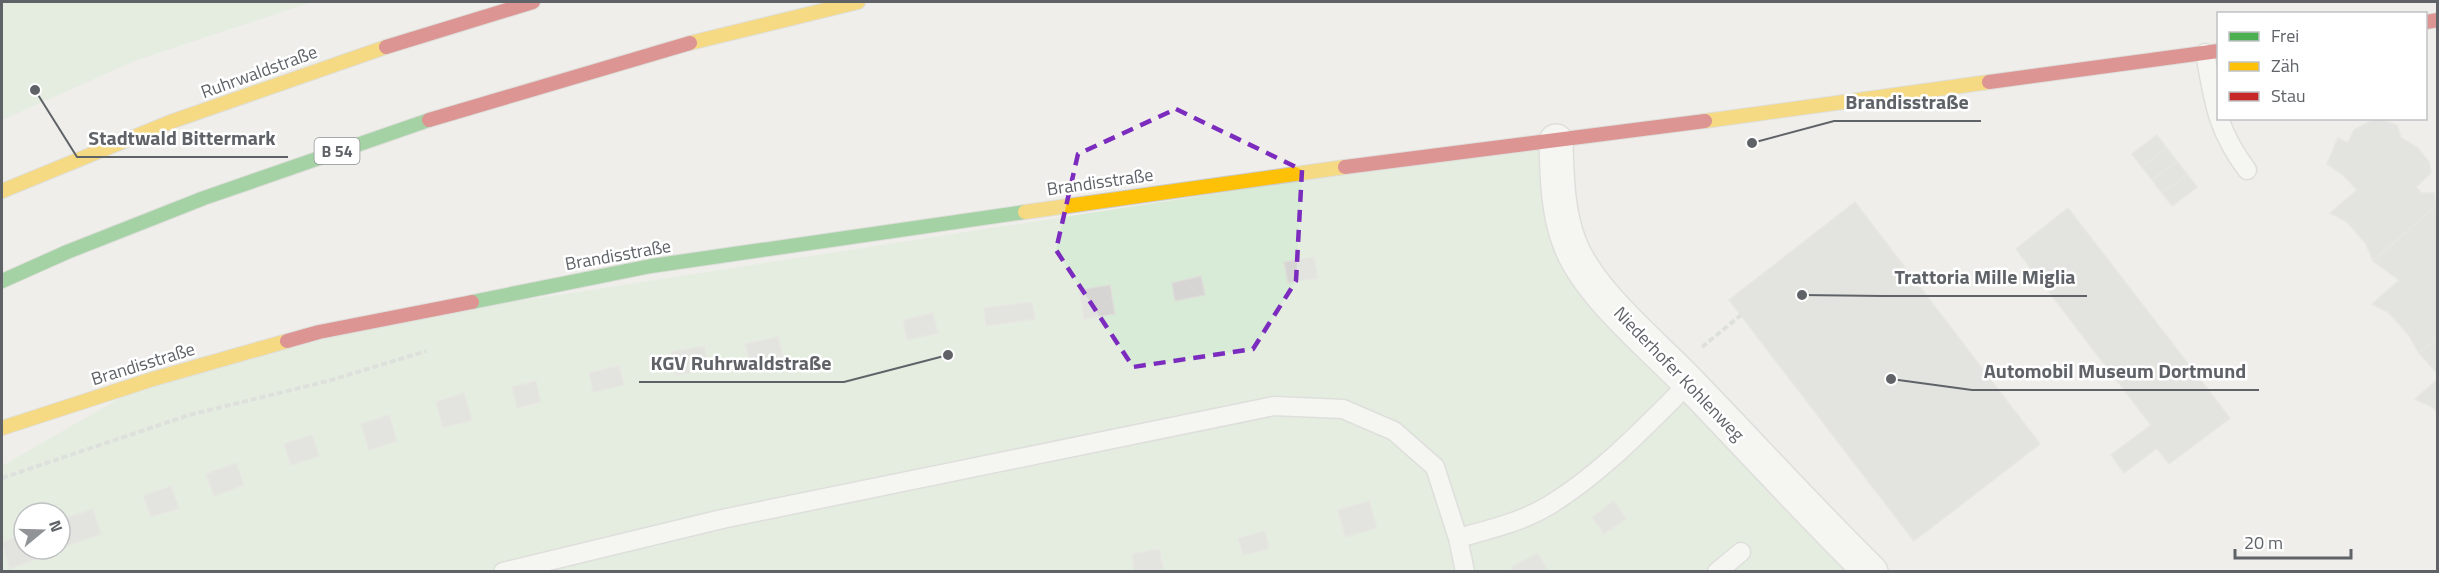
<svg xmlns="http://www.w3.org/2000/svg" width="2439" height="573" font-family="'Titillium Web',sans-serif">
<style>
.green{fill:#d8ebd6;fill-rule:evenodd}
.building{fill:#d6d5d3;stroke:#deddd9;stroke-width:1.5}
.lines{fill:none;stroke-linecap:round;stroke-linejoin:round}
.lane-casing{stroke:#cbcccc;stroke-width:21}
.street-casing{stroke:#cbcccc;stroke-width:36}
.fast-casing{stroke:#cacacb;stroke-width:16}
.slow-casing{stroke:#cacacb;stroke-width:16}
.jam-casing{stroke:#cacacb;stroke-width:16}
.path{stroke:#cacfcc;stroke-width:4;stroke-dasharray:6 3;stroke-linecap:butt}
.lane{stroke:#fdfcfc;stroke-width:18}
.street{stroke:#fdfcfc;stroke-width:33}
.fast{stroke:#4caf50;stroke-width:14}
.slow{stroke:#ffc107;stroke-width:14}
.jam{stroke:#c62828;stroke-width:14}
.marked{fill:none;stroke:#7b2cbf;stroke-width:4.5;stroke-dasharray:12 8;stroke-linejoin:round}
.labels{text-anchor:middle;stroke-width:5;stroke-linejoin:round;paint-order:stroke}
.shield{fill:#fff;stroke:#8f9295;stroke-width:1.5}
.shield-label{font-size:16px;font-weight:bold;fill:#5f6368}
.street-label{font-size:18px;fill:#5f6368;stroke:#fff}
.leader{fill:none;stroke:#5f6368;stroke-width:2}
.callout-dot{fill:#5f6368;stroke:#fff;stroke-width:2}
.callout-label{font-size:20px;text-anchor:middle;font-weight:bold;fill:#5f6368;stroke:#fff;stroke-width:5;stroke-linejoin:round;paint-order:stroke}
</style>
<rect width="100%" height="100%" fill="#efeeea"/>
<path class="green" d="M2,2h310l-175,58 -135,60z
M1556,141l14,103 301,327h-1869v-105l151,-87 166,-47zM24,513h36v36h-36z"/>
<path class="building" d="M2376,118l21,7 4,13 16,9 12,15 2,11 -15,14 5,6h13l2,13 -63,55 -7,-17 -19,-22 -17,-9 27,-23 -13,-14 -17,-12 11,-26 10,5 6,-13z
M2157,135l10,13 -25,19 -10,-13z
M2167,148l10,13 -25,19 -10,-13z
M2177,161l10,13 -25,19 -10,-13z
M2187,174l10,13 -25,19 -10,-13z
M1855,202l185,242 -126,97 -185,-241z
M2436,206l2,131 -19,16 -11,-19 -20,-22 -16,-8 27,-24 -26,-19z
M2068,208l162,210 -61,46 -12,-16 -33,25 -13,-18 40,-30 -135,-176z
M1314,257l4,21 -30,5 -4,-21z
M1201,276l4,19 -30,6 -3,-18z
M1110,285l5,29 -31,5 -5,-29z
M1032,302l3,17 -49,7 -2,-18z
M933,313l5,20 -31,7 -4,-20z
M778,337l5,20 -33,7 -5,-20z
M2438,337v37l-19,-21z
M704,346l5,23 -33,6 -5,-23z
M619,366l5,19 -31,7 -4,-19z
M2438,379v34l-6,-6 -17,-8z
M536,381l5,21 -24,6 -5,-21z
M464,393l8,27 -29,8 -7,-26z
M389,415l8,26 -28,9 -8,-26z
M312,435l7,21 -28,9 -7,-21z
M236,463l8,22 -30,11 -8,-22z
M171,486l8,22 -28,9 -8,-21z
M1369,501l8,27 -32,9 -7,-27z
M1614,501l12,18 -22,15 -12,-17z
M93,509l8,25 -41,14v-28z
M1265,531l4,18 -26,6 -5,-17z
M24,534v15h9l4,10 -28,10 -7,-27z
M1159,549l5,23h-29l-3,-18z
M1538,553l9,16 -4,3h-29l-3,-5z"/>
<g class="lines">
<defs>
<path id="lane" d="M2205,53c9,49 11,75 42,117
M1458,538c30,-8 63,-16 90,-32 53,-32 98,-80 141,-123
M503,572l219,-53 552,-113 69,3 51,22 41,36 23,71 7,34
M1717,572l24,-20"/>
<path id="street" d="M1556,141c1,34 1,70 14,103 19,50 84,102 121,141 60,62 118,126 180,187"/>
<path id="fast" d="M2,281l65,-29 137,-54 225,-78
M472,302l179,-36 374,-54"/>
<path id="slow" d="M690,43l168,-41
M1705,121l284,-39
M2,191l171,-70 213,-74
M1025,212l320,-45
M2,428l151,-49 134,-38"/>
<path id="jam" d="M2426,22l12,-2
M386,47l147,-45
M1989,82l229,-31
M429,120l261,-77
M1345,167l360,-46
M287,341l32,-9 153,-30"/>
</defs>
<use href="#lane" class="lane-casing"/>
<use href="#street" class="street-casing"/>
<use href="#fast" class="fast-casing"/>
<use href="#slow" class="slow-casing"/>
<use href="#jam" class="jam-casing"/>
<path class="path" d="M1702,347l39,-32
M2,478l187,-63 139,-34 98,-30"/>
<use href="#lane" class="lane"/>
<use href="#street" class="street"/>
<use href="#fast" class="fast"/>
<use href="#slow" class="slow"/>
<use href="#jam" class="jam"/>
</g>
<path d="M0 0H2439V573H0ZM1176,109l126,61 -6,111 -43,68 -120,18 -77,-117 22,-96z" fill="#efeeea" fill-opacity=".55" fill-rule="evenodd"/>
<path class="marked" d="M1176,109l126,61 -6,111 -43,68 -120,18 -77,-117 22,-96z"/>
<g class="labels">
<rect class="shield" x="314.5" y="138" width="45" height="26" rx="4.5"/>
<g class="shield-label">
<text x="337" y="157">B 54</text>
</g>
<g class="street-label">
<text transform="translate(259 72) rotate(-20)" y="6">Ruhrwaldstraße</text>
<text transform="translate(1100 182) rotate(-8)" y="6">Brandisstraße</text>
<text transform="translate(618 255) rotate(-10)" y="6">Brandisstraße</text>
<text transform="translate(143 364) rotate(-17)" y="6">Brandisstraße</text>
<text transform="translate(1679 374) rotate(46)" y="6">Niederhofer Kohlenweg</text>
</g>
</g>
<path class="leader" d="M1752 143L1834 121H1981M35 90L77 157H288M1802 295L1882 296H2087M948 355L844 382H639M1891 379L1972 390H2259"/>
<g class="callout-dot">
<circle cx="1752" cy="143" r="6"/>
<circle cx="35" cy="90" r="6"/>
<circle cx="1802" cy="295" r="6"/>
<circle cx="948" cy="355" r="6"/>
<circle cx="1891" cy="379" r="6"/>
</g>
<g class="callout-label">
<text x="1907" y="109">Brandisstraße</text>
<text x="182" y="145">Stadtwald Bittermark</text>
<text x="1985" y="284">Trattoria Mille Miglia</text>
<text x="741" y="370">KGV Ruhrwaldstraße</text>
<text x="2115" y="378">Automobil Museum Dortmund</text>
</g>
<rect width="2439" height="573" fill="none" stroke="#5f6368" stroke-width="6"/>
<rect x="2217" y="12" width="210" height="108" fill="#ffffff" stroke="#bfc1c3" stroke-width="1.5"/>
<rect x="2229" y="32" width="30" height="9" fill="#4caf50" stroke="#bfc1c3" stroke-width="1.5"/>
<text x="2271" y="42" font-size="18" fill="#5f6368">Frei</text>
<rect x="2229" y="62" width="30" height="9" fill="#ffc107" stroke="#bfc1c3" stroke-width="1.5"/>
<text x="2271" y="72" font-size="18" fill="#5f6368">Zäh</text>
<rect x="2229" y="92" width="30" height="9" fill="#c62828" stroke="#bfc1c3" stroke-width="1.5"/>
<text x="2271" y="102" font-size="18" fill="#5f6368">Stau</text>
<g transform="translate(42 531) rotate(71)"><circle r="28" fill="#ffffff" stroke="#bfc1c3" stroke-width="1.5"/>
<path d="M0-4.5L10 22L0 15L-10 22Z" fill="#919496"/>
<text y="-9" font-size="16" font-weight="bold" text-anchor="middle" fill="#5f6368">N</text>
</g>
<path d="M2235 549v9h116v-9" fill="none" stroke="#5f6368" stroke-width="3"/>
<text x="2244" y="549" font-size="18" fill="#5f6368" stroke="#ffffff" stroke-width="4.5" paint-order="stroke">20 m</text>
</svg>
